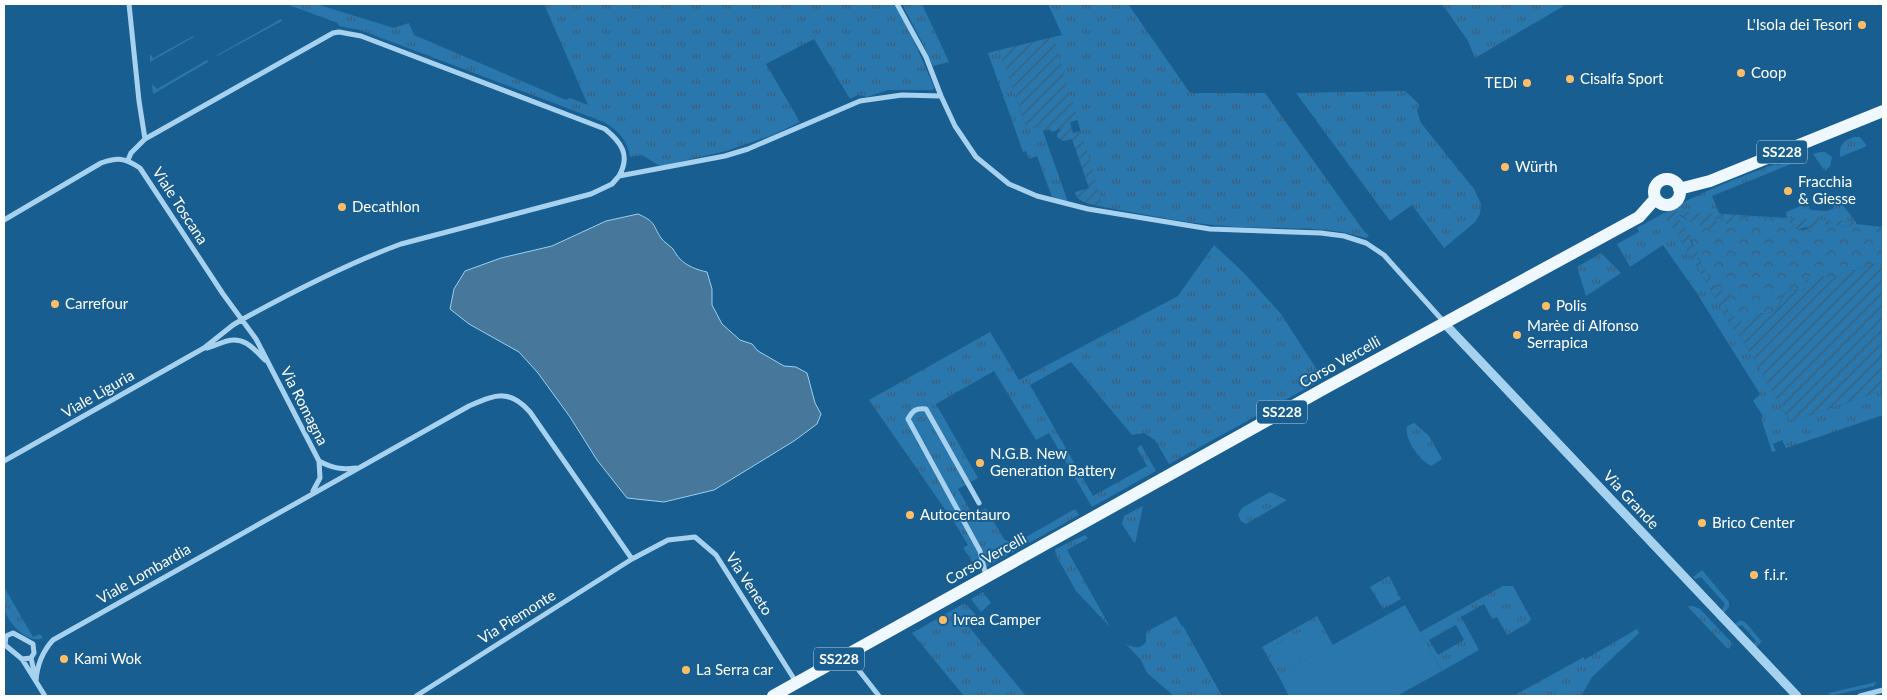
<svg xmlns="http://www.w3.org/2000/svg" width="1887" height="700" font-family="Lato,sans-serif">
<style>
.grass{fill:url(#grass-tufts);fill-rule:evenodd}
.forest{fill:url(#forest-crowns)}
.garden{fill:url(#garden-furrows)}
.pitch{fill:#2977ad}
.water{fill:#47789c;stroke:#9acff1}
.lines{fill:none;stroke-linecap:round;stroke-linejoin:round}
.minor{stroke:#a7d2ef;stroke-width:5}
.tertiary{stroke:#a7d2ef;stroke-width:9}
.primary{stroke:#eff8ff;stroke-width:12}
.poi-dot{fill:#ffbd65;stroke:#195e90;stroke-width:2}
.labels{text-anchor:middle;stroke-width:4;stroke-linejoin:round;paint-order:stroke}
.shield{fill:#195e90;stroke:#bacfde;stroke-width:1}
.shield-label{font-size:14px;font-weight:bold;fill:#fff}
.poi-label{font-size:15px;fill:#fff;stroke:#195e90;text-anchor:start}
.street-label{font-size:15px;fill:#fff;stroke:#195e90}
</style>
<defs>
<pattern id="grass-tufts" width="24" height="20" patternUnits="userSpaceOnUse" patternTransform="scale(1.25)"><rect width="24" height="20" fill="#2977ad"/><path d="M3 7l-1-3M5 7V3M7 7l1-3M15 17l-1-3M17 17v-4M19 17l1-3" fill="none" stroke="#3c5f78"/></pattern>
<pattern id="forest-crowns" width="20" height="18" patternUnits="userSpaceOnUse" patternTransform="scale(1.25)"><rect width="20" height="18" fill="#2977ad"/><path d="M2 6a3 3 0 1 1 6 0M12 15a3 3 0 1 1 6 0" fill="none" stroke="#3c5f78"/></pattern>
<pattern id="garden-furrows" width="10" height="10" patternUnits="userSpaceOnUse" patternTransform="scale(1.25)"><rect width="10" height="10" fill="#2977ad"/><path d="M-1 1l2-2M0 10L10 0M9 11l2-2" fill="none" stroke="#3c5f78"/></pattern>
</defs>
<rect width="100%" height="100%" fill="#195e90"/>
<path class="grass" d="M286,4h30l78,24 15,-5 5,12 152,65 4,-2 18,7 -44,-101h350l16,28 24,55 -1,3h-45l-21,7 -9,-2 -8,4 -36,-60 -48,25 34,58 -30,14 -44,15 -61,14h-7l-16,-10 -12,2c-3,-17 -11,-26 -26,-35l-244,-92 -21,-4 -1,-3z
M902,4h20l27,58 -16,4 -12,-26z
M1048,4h80l62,89h75l98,137 6,6 -3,2c-41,-13 -86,-9 -130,-11 -45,-3 -89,-12 -133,-20l-50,-170 9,-2z
M1442,4h125l-92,54 -7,-17z
M281,19l1,2 -65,35v-1z
M193,36l1,1 -44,25v-8l3,4z
M999,50l28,79 14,-3 27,76 -16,-5 -15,-41 -8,3 -3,-8 -3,1 -35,-99z
M207,60l1,2 -55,32 -1,-10 5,5z
M1405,91l14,13 -2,7 4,12 53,66 7,15 -1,10 -5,8 -31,26 -32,-43 -22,16 -94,-128z
M1854,137h6l7,9 -27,11c-1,-12 3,-16 14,-20z
M1820,152h5l7,5 -2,9 -5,5 -12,-17z
M1794,160l2,2 -84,34 8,19 -47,-4c5,-11 86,-41 102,-47l4,1z
M1836,196l20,26 -69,-3 -1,-7 17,-7 1,2 4,-2 3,5 16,1 7,-3 -6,-9z
M1664,213l41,67 22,40 17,22 46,80 93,-32v25l-97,33 -4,-8 -9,4 3,7 -4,1 -11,-34 2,-2 -10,-15 7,-7 -64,-102 -33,-47 -33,22 -13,-23 22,-12 -2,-4z
M1214,245l30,28 37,41 42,65 -154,85 -14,-24 -11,-7 -12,2 -61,-73 -41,23 63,111 54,-30 -10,-18 4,-3 15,26 -64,36 -43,-74 -13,7 -42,-69 -58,33 42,74 -20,11 15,26 13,-7 18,31 5,3 10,-1 56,-32 4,6 -100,56 -16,-23 5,-3 -12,-20 -87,-125 121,-68 29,48 159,-84z
M1601,253l20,20 -35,23 -9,-29z
M1414,423l15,13 13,23 -11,7c-12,-6 -27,-27 -24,-40z
M1270,492l17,8 -41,24 -5,-3 -3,-6 4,-7z
M1143,506l-8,38 -13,-20 2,-8z
M1085,535l3,3 -21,12 43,77 -34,-36 -20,-36 -1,-6z
M1702,570l27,32v5l-5,6 -2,-3 3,-6 -24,-27 -6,2 -2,-2z
M1389,576l12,23 -18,10 -13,-22z
M1503,586h10l18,33 -3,4 -21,12 -10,-18 -5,2 -8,-15 -23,13 18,33 -37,21 -22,-39zM1456,625l8,15 -26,15 -9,-15z
M4,587l29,50 7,-3 3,4c-16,7 -37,-17 -39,-31 -1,-7 0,-14 0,-20z
M983,592l8,11 -10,9 -10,-13z
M963,604l4,1 9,10 -11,7 61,74h-62l-52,-63z
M1687,606h6l7,3 33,35 -5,5z
M1176,616l6,11 1,-1 39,70h-48l-27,-23 -6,-13 -16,-17c7,4 14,8 21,-1v-10z
M1317,616l16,29 -55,30 -16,-28z
M1740,620l5,2 17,20 -8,7 -2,-2 4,-6 -14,-16 -6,2 -2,-2z
M1637,629l2,4 -47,44 -11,19h-68l71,-39v3z
M1876,682l-2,4 -44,10 -1,-3z"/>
<path class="forest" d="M1676,215c7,0 9,5 15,7 7,3 17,2 25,2l-2,-7 6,-2 4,3 3,6 12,-8 47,3 8,6 3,5c9,1 8,-4 20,-1l5,-4 8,-2 15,4 10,-3 28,3v38l-6,-2 -20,7 -12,1 -13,9 -12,-1 -6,1 -12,11c-4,0 -9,-2 -12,-1 -8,3 -9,13 -14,19 -5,5 -12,4 -18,5 -4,2 -6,5 -10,7 -10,5 -20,-8 -23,-16l4,-11c-3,-1 -9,-2 -11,-4 -9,-6 -25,-45 -29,-55 -3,-8 -10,-13 -13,-20z"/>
<path class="garden" d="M1053,37l25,83 -8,2 3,11 8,-2 22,76 -17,-4 -9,-5 -2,-6 14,-4 -17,-49 -9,2 -6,-4v-3l5,-5 -11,3 -1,-3 -7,2 -2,-5 -14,3 -28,-79z
M1674,208v3l182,11v2l27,3 -28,-3 -10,3 -15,-4 -8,2 -5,5 -10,-3 -10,3 -3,-5 -8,-6 -47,-3 -5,5 -7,3 -3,-6 -4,-3 -5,3 1,12 -2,1 -24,-9 -9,-7 -5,1 13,17 2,10 8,11 -1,4 18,30 13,6 1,2 -5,9c3,8 13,21 23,16 4,-2 6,-5 10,-7 7,-1 13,0 18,-5 5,-5 5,-12 11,-17 5,-4 12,1 18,-3v-7l2,-3 7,1 9,-4 9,4 13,-9 12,-1 20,-7 6,2v125l-93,32 -46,-80 -17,-22 -22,-40 -41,-67z"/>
<path class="pitch" d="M1405,605l37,66 -45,25h-108l-11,-21z
M1307,628l11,20 -38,21 -11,-20z"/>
<path class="water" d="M638,214c18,8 14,10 23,24 4,5 8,7 12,11 2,3 4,7 7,10 7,7 17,11 27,13l5,17v16l10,19 18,16 12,4 6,7 26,15 12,1 11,6 8,30 6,11 -4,10 -23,17 -80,49 -50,12 -37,-4 -30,-38 -27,-43 -32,-44 -19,-21 -50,-28 -19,-15 4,-20 11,-18 36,-13 51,-12 54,-25z"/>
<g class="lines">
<path class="minor" d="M129,4l10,97 6,38
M897,4l29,53 15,39 14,30 21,31 33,27 28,12 51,13 122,20 111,4 23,3 22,7 18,12 60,67
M128,160l3,-7 14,-14 188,-106 6,-1 22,4 244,93c16,13 26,26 14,47
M4,220l97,-57c17,-6 24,-5 39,5l83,126 33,45 63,122 1,17 -7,13
M207,348c7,-2 13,-5 20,-7 17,-5 27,8 38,19
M4,461l200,-113 29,-23 10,-6c51,-28 103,-55 158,-75l190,-50 21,-10 7,-8 106,-20 23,-7 112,-48 42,-6 39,1
M319,461c13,7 23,9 37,7
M979,503l-53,-94c-10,-1 -13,1 -18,10l72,132 6,25
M13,633l20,11 1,9 -3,5 -9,1 -17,-14 1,-9z
M847,655l32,41
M31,658l4,18
M22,659l23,37
M36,681c1,-16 6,-29 17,-41l416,-234c26,-11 40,-18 61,6l102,147
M416,696l216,-137 36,-19 27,-3 21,18 80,127
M1860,696l23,-6"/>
<path class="tertiary" d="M1444,323l353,373"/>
<path class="primary" d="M1654 192a13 13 0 1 1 26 0a13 13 0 1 1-26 0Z
M1679,189l31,-8 173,-70
M773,696l554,-309 312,-170 16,-18"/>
</g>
<g class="poi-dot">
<circle cx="1862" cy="25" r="5"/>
<circle cx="1741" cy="73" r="5"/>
<circle cx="1570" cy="79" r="5"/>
<circle cx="1527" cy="83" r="5"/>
<circle cx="1505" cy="167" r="5"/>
<circle cx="1788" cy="191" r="5"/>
<circle cx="342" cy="207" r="5"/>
<circle cx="55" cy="304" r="5"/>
<circle cx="1546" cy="306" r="5"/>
<circle cx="1517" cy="335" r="5"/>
<circle cx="980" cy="463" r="5"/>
<circle cx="910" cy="515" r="5"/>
<circle cx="1702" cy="523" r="5"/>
<circle cx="1754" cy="575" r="5"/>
<circle cx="943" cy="620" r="5"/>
<circle cx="64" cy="659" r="5"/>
<circle cx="686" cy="670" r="5"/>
</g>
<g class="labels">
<g class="shield">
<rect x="1757" y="140.5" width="50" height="23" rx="4"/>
<rect x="1257" y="400.5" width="50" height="23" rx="4"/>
<rect x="814" y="647.5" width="50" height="23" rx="4"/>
</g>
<g class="shield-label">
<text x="1782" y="157">SS228</text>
<text x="1282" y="417">SS228</text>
<text x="839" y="664">SS228</text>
</g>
<g class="poi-label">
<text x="1852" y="30" text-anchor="end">L'Isola dei Tesori</text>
<text x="1751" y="78">Coop</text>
<text x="1580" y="84">Cisalfa Sport</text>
<text x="1517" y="88" text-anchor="end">TEDi</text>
<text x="1515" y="172">Würth</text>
<text x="1798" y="187">Fracchia<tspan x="1798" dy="17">&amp; Giesse</tspan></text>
<text x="352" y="212">Decathlon</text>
<text x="65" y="309">Carrefour</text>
<text x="1556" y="311">Polis</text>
<text x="1527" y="331">Marèe di Alfonso<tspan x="1527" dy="17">Serrapica</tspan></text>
<text x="990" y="459">N.G.B. New<tspan x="990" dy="17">Generation Battery</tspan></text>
<text x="920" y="520">Autocentauro</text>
<text x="1712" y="528">Brico Center</text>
<text x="1764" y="580">f.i.r.</text>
<text x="953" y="625">Ivrea Camper</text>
<text x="74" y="664">Kami Wok</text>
<text x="696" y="675">La Serra car</text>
</g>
<g class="street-label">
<text transform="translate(180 206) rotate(57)" y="5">Viale Toscana</text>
<text transform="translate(1340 362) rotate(-29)" y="5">Corso Vercelli</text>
<text transform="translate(98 394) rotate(-30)" y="5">Viale Liguria</text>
<text transform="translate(304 406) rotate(63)" y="5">Via Romagna</text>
<text transform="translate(1631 500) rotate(47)" y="5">Via Grande</text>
<text transform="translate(986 559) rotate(-29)" y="5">Corso Vercelli</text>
<text transform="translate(144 574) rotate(-30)" y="5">Viale Lombardia</text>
<text transform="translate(749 584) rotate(57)" y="5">Via Veneto</text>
<text transform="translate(517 617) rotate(-32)" y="5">Via Piemonte</text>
</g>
</g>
<rect width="1887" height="700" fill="none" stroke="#ffffff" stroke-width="10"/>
</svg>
